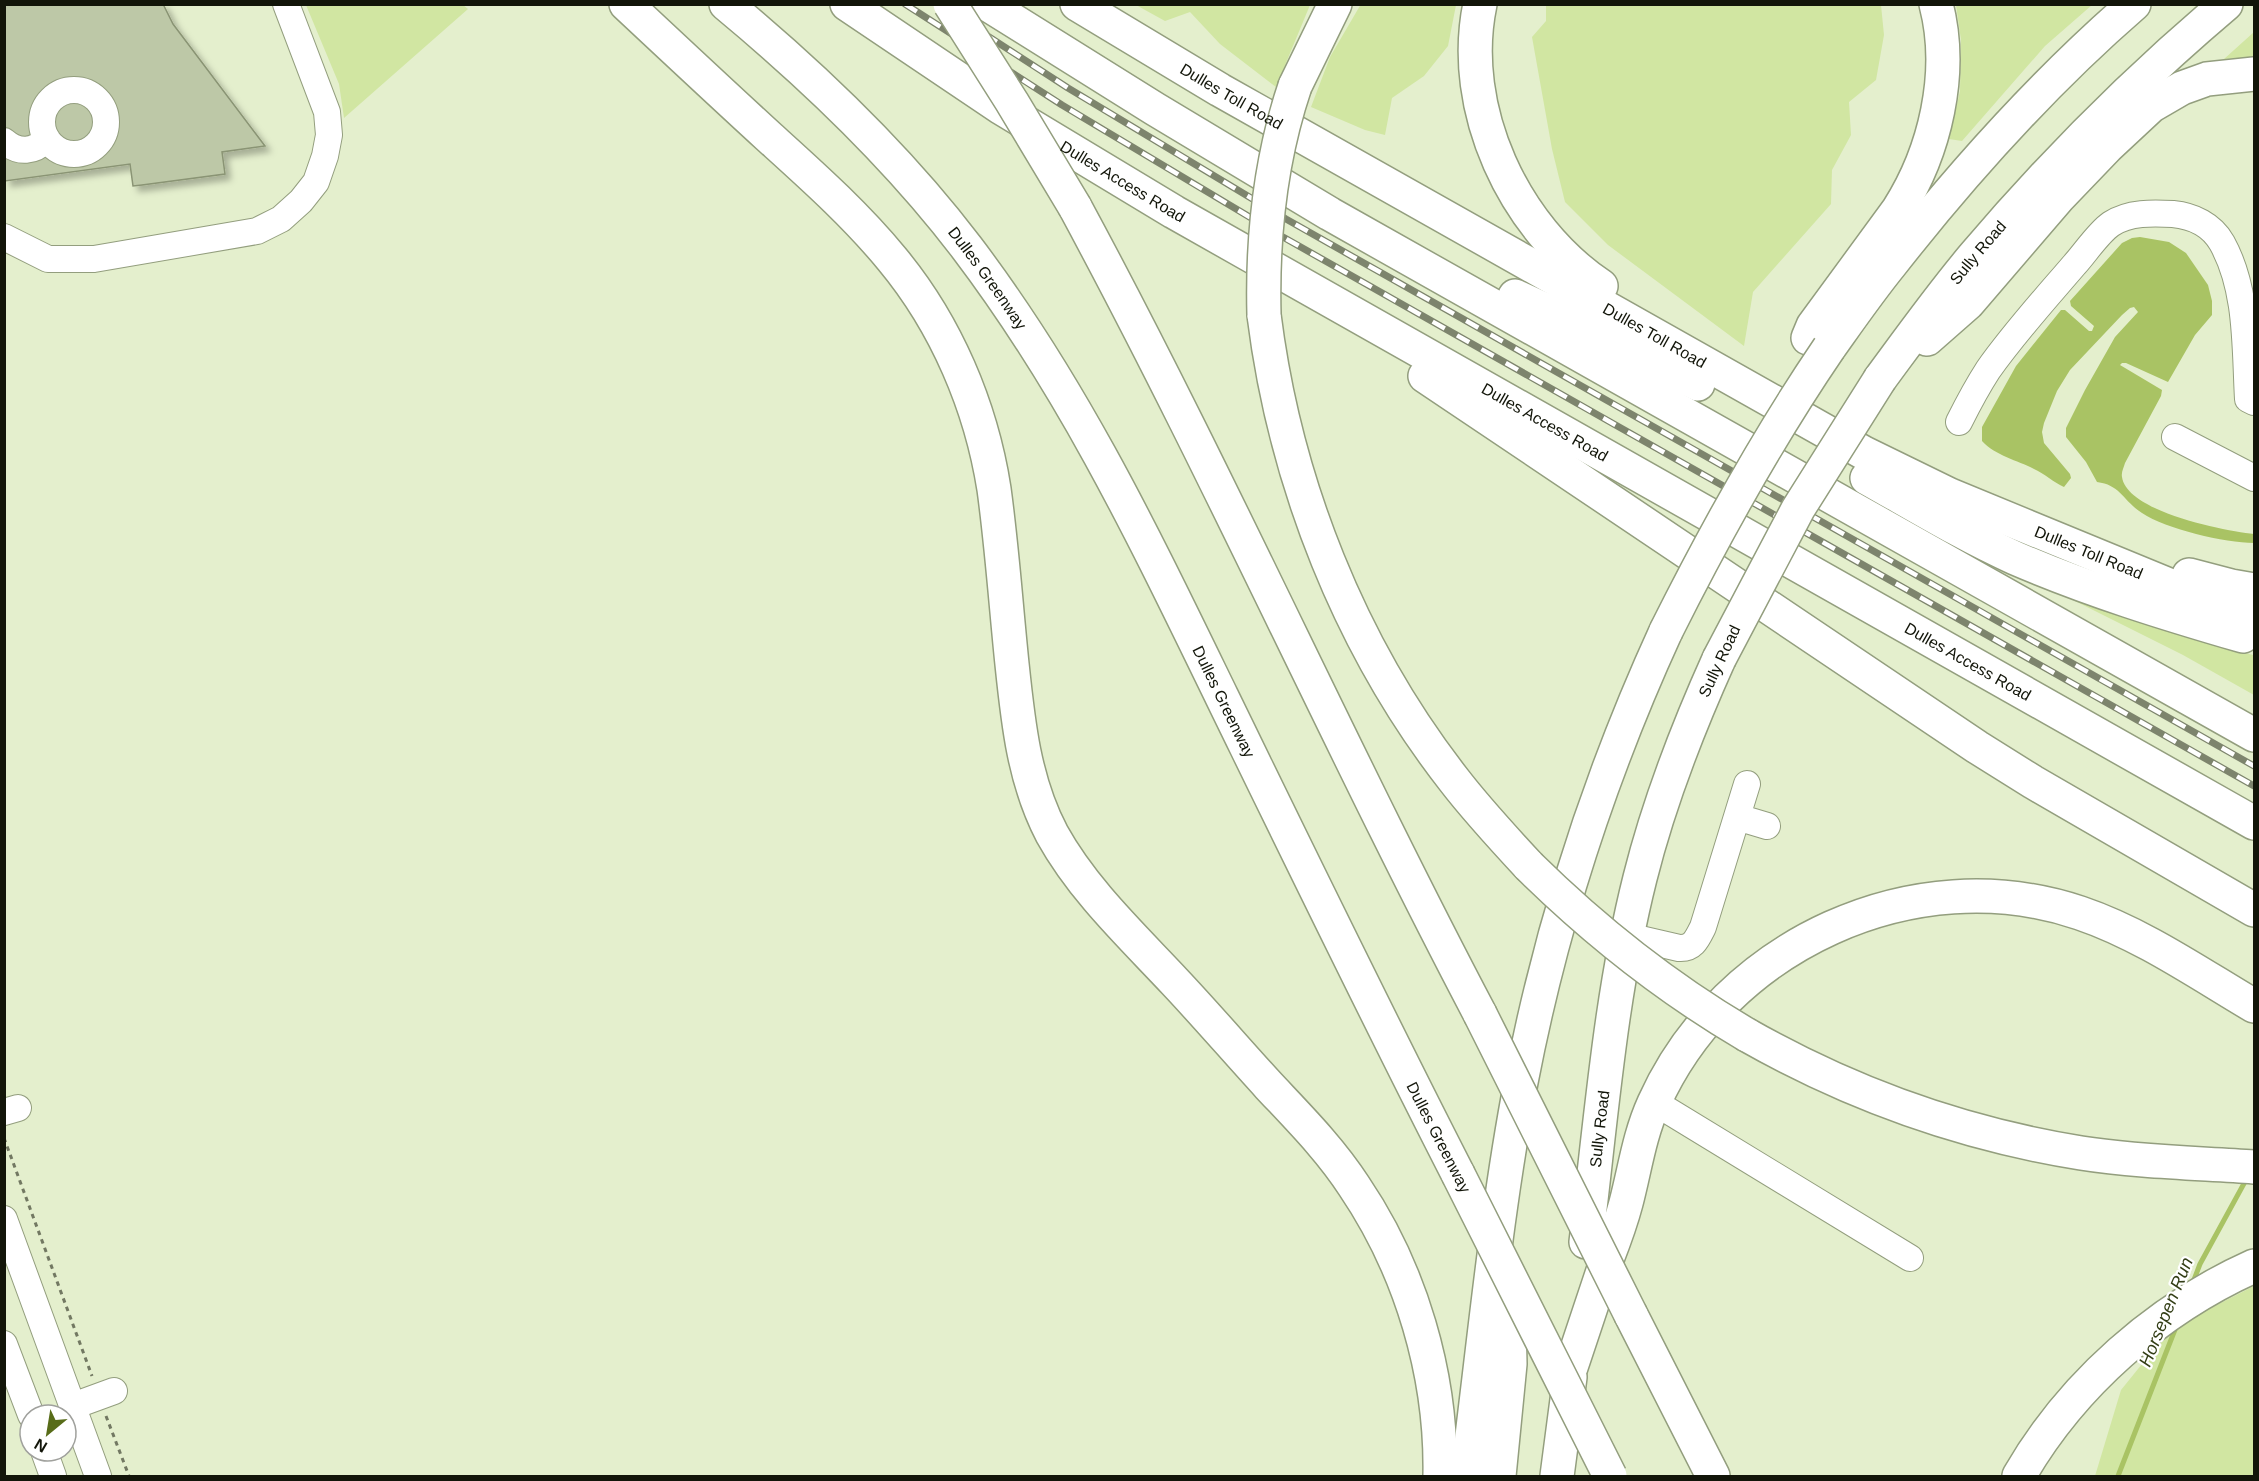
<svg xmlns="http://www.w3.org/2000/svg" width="2259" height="1481" font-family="Helvetica,sans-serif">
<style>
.green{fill:#d1e6a2}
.water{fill:#a9c364}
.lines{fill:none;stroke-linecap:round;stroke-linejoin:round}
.stream{stroke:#a9c364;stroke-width:5}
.building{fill:#bdc8a7;stroke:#8a9474;stroke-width:1.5;filter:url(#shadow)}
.minor-casing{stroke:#939e7e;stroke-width:28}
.highway-casing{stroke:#939e7e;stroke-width:36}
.path{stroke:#727862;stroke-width:3;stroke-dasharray:4.5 4.5;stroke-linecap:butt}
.minor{stroke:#fff;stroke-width:26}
.highway{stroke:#fff;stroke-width:33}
.rail-casing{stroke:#7d846d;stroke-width:7}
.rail{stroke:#fff;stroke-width:4.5;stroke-dasharray:14;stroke-linecap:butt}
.highway-bridge-casing{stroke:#939e7e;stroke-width:36;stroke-linecap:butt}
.highway-bridge{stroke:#fff;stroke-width:33}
.labels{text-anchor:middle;stroke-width:4.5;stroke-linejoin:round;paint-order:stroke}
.street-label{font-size:16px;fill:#121509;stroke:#fff}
.water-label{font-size:18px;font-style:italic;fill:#333e16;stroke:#fff}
</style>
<defs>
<filter id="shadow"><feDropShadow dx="5.5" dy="5.5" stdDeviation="3" flood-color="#0004"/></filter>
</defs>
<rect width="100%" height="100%" fill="#e4efcd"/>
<path class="green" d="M1361,4l95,1 -8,41 -24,30 -32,22 -7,37 -20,-5 -54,-23 19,-50z
M463,5l5,4 -124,109 -5,-34 -33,-79z
M1136,5h174l-34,82 -56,-43 -30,-32 -25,9z
M1546,5h335l3,30 -8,45 -27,22 2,33 -19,35 -1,34 -78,88 -9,54 -136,-101 -43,-43 -13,-53 -20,-112 14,-16z
M1956,5h136l-47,41 -83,95 -13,-2 11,-48 1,-51z
M2254,32v26l-30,1z
M2037,582l193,67 23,6 1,-2v42l-71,-40z
M2254,1286v190h-159l26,-86 38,-47 42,-30z"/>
<path class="water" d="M2140,237l29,5 17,11 22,32 4,16v14l-17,20 -27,47 -42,-19h-4l-2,2 42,25 -1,6 -36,67c-1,4 -4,9 -3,14 5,35 103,54 132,57v9c-29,0 -88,-14 -112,-30 -19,-12 -21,-28 -45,-31l-11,-20 -20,-25v-9l19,-38 30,-53 23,-25 -4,-5 -4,1 -8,7 -52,55 -13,21 -13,32 -2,9 2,11 26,31 1,4 -7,9c-11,-5 -19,-13 -30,-18 -17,-9 -38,-13 -52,-28v-14l34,-61 45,-56h4l24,21h3l2,-5 -23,-20 -1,-5 52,-58 10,-5z"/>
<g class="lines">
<path class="stream" d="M2192,1285l8,-21 47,-86
M2118,1476l58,-149"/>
</g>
<path class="building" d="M4,4h159l10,20 92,122 -43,6 3,22 -83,11 -9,1 -3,-22 -125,17z"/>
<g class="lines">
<defs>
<path id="minor" d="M42 122a32 32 0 1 1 64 0a32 32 0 1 1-64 0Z
M4,141c15,13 30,11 43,-2
M4,237l44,22h46l163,-28 24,-12 20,-18 15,-19 9,-26 4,-21 -2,-23 -41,-108
M1959,422c9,-18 18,-35 29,-52 26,-37 57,-71 87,-106 10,-11 24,-32 36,-40 18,-12 42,-11 62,-10 20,2 39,11 49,29 26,47 23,104 26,156l6,3
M2175,437l79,41
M1737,817l30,9
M1627,936l52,12c14,1 18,-9 24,-21l44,-143
M1654,1102l256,156
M4,1112l14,-4
M4,1219l94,257
M4,1344l27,71
M73,1406l41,-15
M44,1451l9,25"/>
<g id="highway">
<path d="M626,4c47,44 94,88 142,132 43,39 87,78 124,123 54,65 89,147 102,230 8,58 12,117 18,175 6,58 12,117 40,170 31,56 79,101 123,148 32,34 62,69 94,104 30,32 61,63 85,100 57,84 88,189 86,290"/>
<path id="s1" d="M726,4c88,73 172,153 241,244 107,141 178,291 255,449 78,160 155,319 236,477"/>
<path id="s2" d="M847,4l153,103 174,105 1080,611"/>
<path d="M987,4l168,105 175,105 924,521"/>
<path id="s3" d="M1077,4l143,86 644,363 86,42 304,125"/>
<path d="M1480,4c-22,105 34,224 121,282"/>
<path d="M1295,86l40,-82"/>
<path d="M1075,207c143,265 265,541 405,807"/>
<path d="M1515,296l117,54 66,34"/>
<path d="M1264,315c21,167 86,332 190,465 23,30 49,58 75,86"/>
<path d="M1808,338l5,-12 85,-116c37,-58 56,-137 38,-206"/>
<path d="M1927,339l41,-36 91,-106 48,-50 44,-41 31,-18 25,-9 47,-5"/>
<path d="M1829,348c20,-28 40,-57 62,-84 73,-93 153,-182 243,-260"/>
<path d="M1425,376l552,371 56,35 221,128"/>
<path id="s4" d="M1880,379c31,-42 61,-84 94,-123 77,-91 161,-175 252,-252"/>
<path d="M1867,478c48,27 97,57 148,80 74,32 152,56 228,78"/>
<path d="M2189,575l42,11 23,4"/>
<path d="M1747,1035c104,59 216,99 334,118 57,9 116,10 173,14"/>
<path id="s5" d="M1586,1242c15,-121 24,-245 54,-364 19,-76 47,-148 79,-219"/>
<path d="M1631,1315l82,161"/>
<path d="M1571,1367c12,-36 24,-72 36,-108 7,-18 14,-37 19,-56 9,-34 13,-67 28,-100 71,-158 260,-246 426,-190 62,21 118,60 174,93"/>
<path d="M1467,1476c17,-131 29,-264 54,-394 30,-156 79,-307 145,-451"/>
<path d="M1499,1476l11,-112 -2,-86"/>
<path d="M1557,1476l13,-99"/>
<path d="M2019,1476c53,-92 139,-167 235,-210"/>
</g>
</defs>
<use href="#minor" class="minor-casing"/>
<use href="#highway" class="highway-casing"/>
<path class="path" d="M4,1138l88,238
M106,1416l23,60"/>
<use href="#minor" class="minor"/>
<use href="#highway" class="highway"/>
<defs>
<path id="rail" d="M905,4l157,101 221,132 971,549
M938,4l130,84 218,131 968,547"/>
</defs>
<use href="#rail" class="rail-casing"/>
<use href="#rail" class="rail"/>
<defs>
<path id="highway-bridge" d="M950,4l62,98 63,105
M1264,315c-2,-79 6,-155 31,-229
M1666,631c49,-98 101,-192 163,-283
M1719,659l79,-150 82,-130
M1529,866c66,65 138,122 218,169
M1480,1014l151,301
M1458,1174l152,302"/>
</defs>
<use href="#highway-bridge" class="highway-bridge-casing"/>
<use href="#highway-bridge" class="highway-bridge"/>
</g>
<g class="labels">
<g class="street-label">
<text dy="6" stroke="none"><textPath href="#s3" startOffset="180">Dulles Toll Road</textPath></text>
<text dy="6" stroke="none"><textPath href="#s2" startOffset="328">Dulles Access Road</textPath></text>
<text dy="6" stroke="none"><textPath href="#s4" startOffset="160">Sully Road</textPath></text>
<text dy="6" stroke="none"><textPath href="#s1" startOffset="380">Dulles Greenway</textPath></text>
<text dy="6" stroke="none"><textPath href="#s3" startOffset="666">Dulles Toll Road</textPath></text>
<text dy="6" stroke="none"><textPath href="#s2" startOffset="814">Dulles Access Road</textPath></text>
<text dy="6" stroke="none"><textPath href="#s3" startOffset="1152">Dulles Toll Road</textPath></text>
<text dy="6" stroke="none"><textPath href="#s2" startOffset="1300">Dulles Access Road</textPath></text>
<text transform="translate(1719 661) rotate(-65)" y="6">Sully Road</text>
<text dy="6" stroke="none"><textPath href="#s1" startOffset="866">Dulles Greenway</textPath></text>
<text dy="6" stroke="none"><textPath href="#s5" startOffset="114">Sully Road</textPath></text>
<text transform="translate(1439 1137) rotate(63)" y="6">Dulles Greenway</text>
</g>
<g class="water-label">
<text transform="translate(2166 1312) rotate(-68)" y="6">Horsepen Run</text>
</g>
</g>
<rect width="2259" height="1481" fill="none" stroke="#121509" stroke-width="12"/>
<g transform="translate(48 1433) rotate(210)"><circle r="28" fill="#ffffff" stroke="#a0a19d" stroke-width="1.5"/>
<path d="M0-4.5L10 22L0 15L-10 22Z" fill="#586c19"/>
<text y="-9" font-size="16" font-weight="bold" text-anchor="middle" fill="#121509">N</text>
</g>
</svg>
